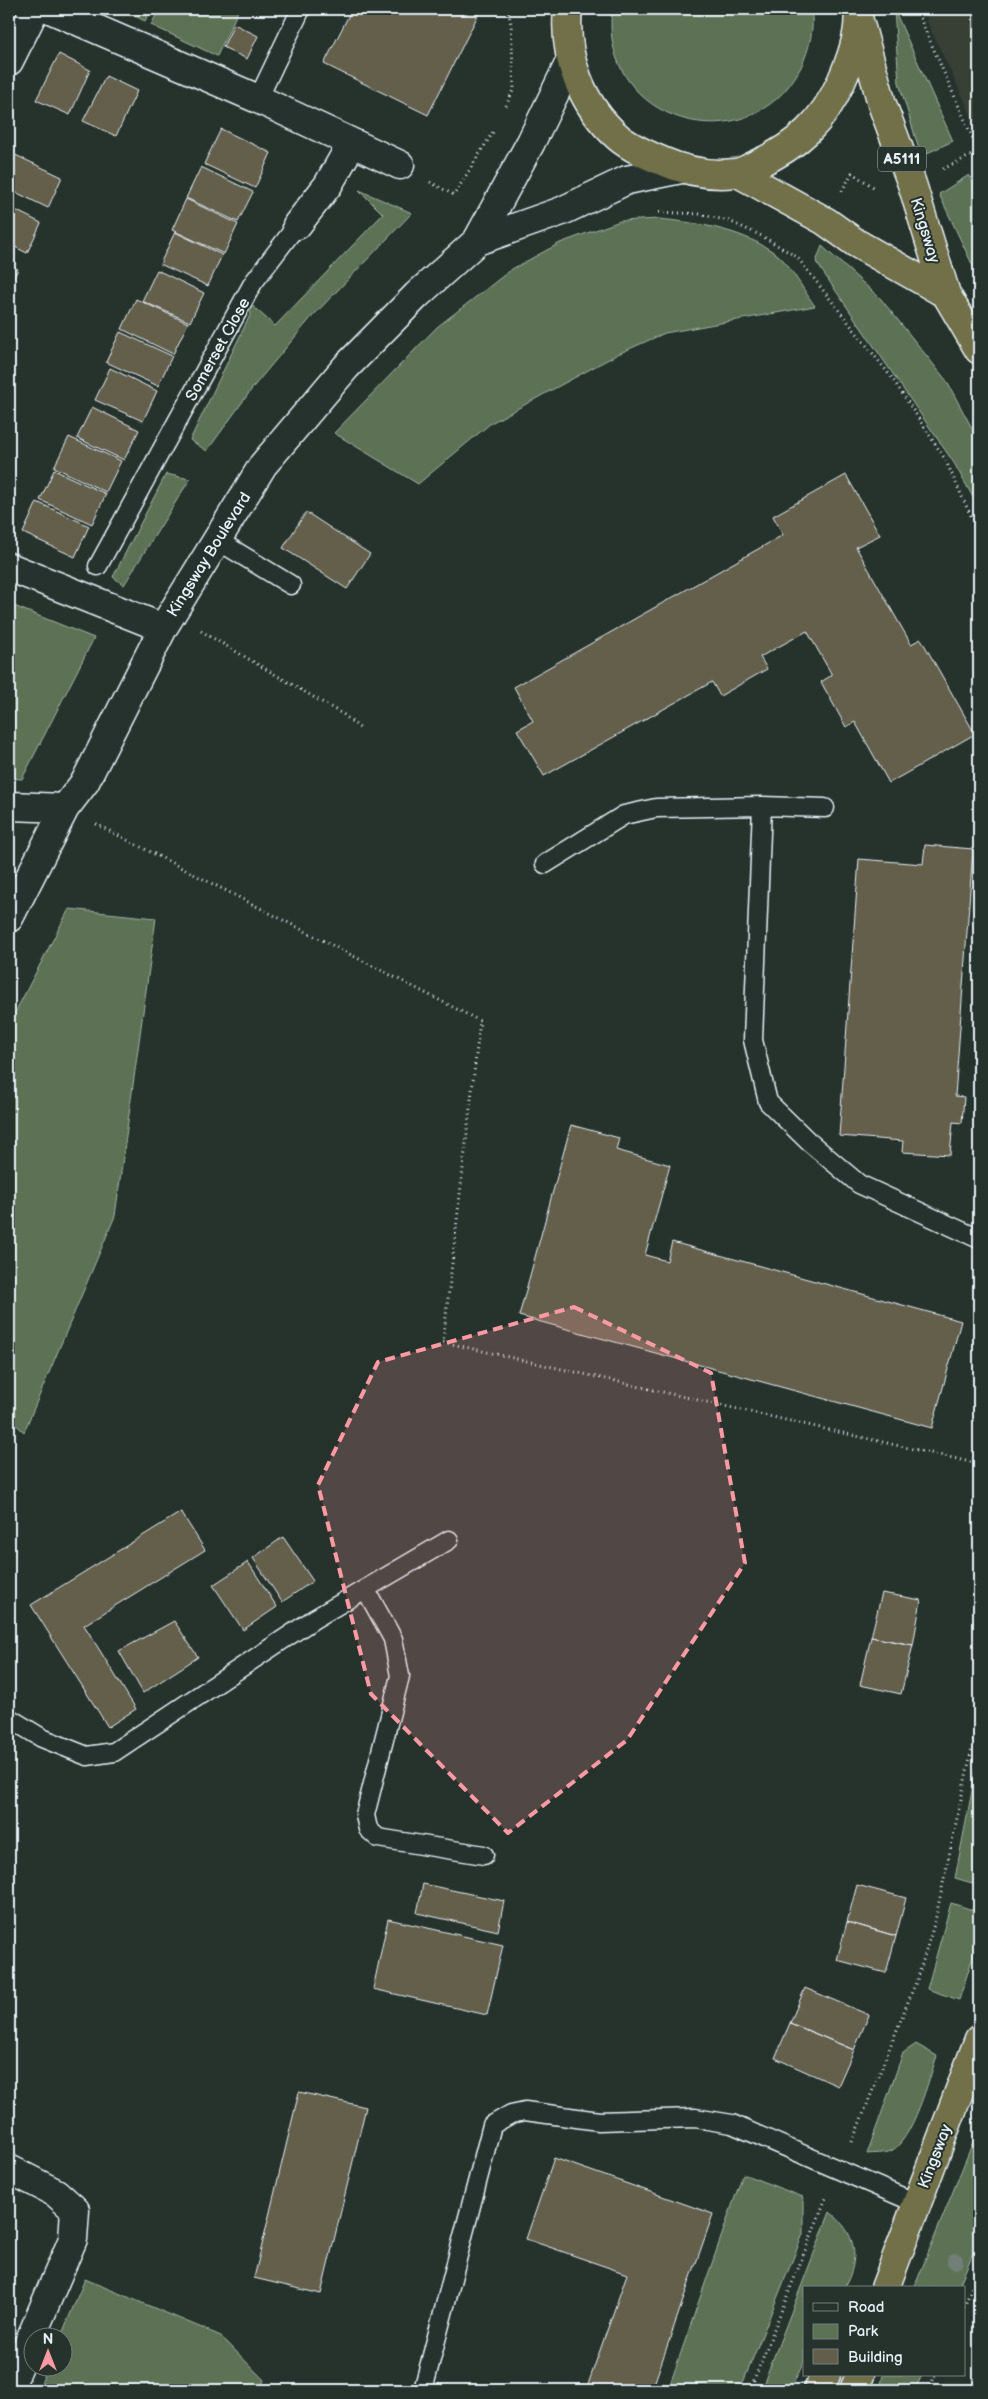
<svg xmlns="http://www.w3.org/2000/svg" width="988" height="2399" font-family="'Balsamiq Sans',sans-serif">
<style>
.built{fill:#384036}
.green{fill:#5d7255;stroke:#a2b2a6}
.building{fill:#635e4c;stroke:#e8f1f8}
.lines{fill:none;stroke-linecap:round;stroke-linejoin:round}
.service-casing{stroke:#e8f1f8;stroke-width:21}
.minor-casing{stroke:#e8f1f8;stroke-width:31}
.trunk-casing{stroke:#e8f1f8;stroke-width:31}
.path{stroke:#e8f1f8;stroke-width:3;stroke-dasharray:1 4;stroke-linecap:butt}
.service{stroke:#26332d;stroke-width:18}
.minor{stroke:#26332d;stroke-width:28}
.trunk{stroke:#71704a;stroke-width:28}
.tree{fill:#727f79}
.marked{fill:#ff9aa2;fill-opacity:0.2;stroke:#ff9aa2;stroke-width:4;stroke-dasharray:10 6;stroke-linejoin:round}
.labels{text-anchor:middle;stroke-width:4;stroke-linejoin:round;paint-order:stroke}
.shield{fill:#26332d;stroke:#aeb8bb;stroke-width:1}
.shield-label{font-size:15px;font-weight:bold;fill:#e8f1f8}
.street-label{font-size:16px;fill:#e8f1f8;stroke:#26332d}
</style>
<rect width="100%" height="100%" fill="#26332d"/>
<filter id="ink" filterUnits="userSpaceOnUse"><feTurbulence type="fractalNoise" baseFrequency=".02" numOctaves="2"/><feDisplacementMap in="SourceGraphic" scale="10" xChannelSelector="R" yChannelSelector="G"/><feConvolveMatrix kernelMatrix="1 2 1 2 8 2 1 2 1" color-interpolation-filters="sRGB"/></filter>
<g filter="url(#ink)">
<path class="built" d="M925,9h54v122l-52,-109z"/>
<path class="green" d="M120,9h31l-6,12z
M159,9h80l-22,47 -66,-31z
M612,9h199c4,19 -2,41 -10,58 -52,101 -204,55 -189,-58z
M894,9l59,132 -32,15 -22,-73z
M969,175l10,19v85l-40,-85z
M359,190l53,23 -102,106 -56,67 -47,65 -17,-11 61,-127 -5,-7 2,-4 27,24 108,-112z
M659,219c41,4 86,11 120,37 10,8 27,38 36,50l-150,27 -47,21 -127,69 -73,61 -84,-51 103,-106 75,-58 48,-26 60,-22z
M822,246l59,53 65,81 33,61v67l-25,-45 -138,-201z
M166,474l24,5 -66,106 -11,-8z
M9,604l85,34 -72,141 -13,-1z
M69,909l87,9 -41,298 -91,216 -15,-14v-394z
M979,1755v130l-24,-7z
M951,1903l28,9v26l-20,62 -32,-11z
M916,2044l21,12c-8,22 -24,84 -46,95 -6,3 -17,2 -24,3l36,-101z
M979,2127v112l-21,49h-44z
M743,2174l60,23v37l-63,156h-72z
M830,2212c26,21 31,46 14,76h-40v74l-14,28h-29z
M85,2279l136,57 43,44 -4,10h-222l10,-23 14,-1 -1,-30z
M883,2375h39l-7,15h-35z"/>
<path class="building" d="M352,9h123l5,2 -52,104 -104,-51z
M234,24l24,12 -11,23 -24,-12z
M59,54l31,16 -20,45 -34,-15z
M106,76l31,15 -21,45 -33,-15z
M221,129l50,24 -16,35 -51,-24z
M9,152l53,25 -14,31 -39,-19z
M201,167l52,25 -15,30 -52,-24z
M186,199l52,25 -14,30 -52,-24z
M9,207l32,16 -14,30 -18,-9z
M175,232l47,23 -14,31 -48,-22z
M9,265l9,4 -9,19z
M157,270l47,23 -14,29 -48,-21z
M136,299l52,24 -15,31 -51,-25z
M120,332l52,24 -14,30 -52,-24z
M110,368l47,23 -14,30 -48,-21z
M92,407l47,23 -15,30 -47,-22z
M69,437l52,24 -15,31 -52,-25z
M54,470l52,24 -14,30 -52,-24z
M846,475l34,60 -24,12 55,97 10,-5 54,95 -86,49 -34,-61 -9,5 -25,-45 11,-7 -25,-44 -47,26 7,12 -47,27 -8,-14 -168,94 -27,-46 16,-9 -19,-34 269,-152 -10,-19z
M37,502l52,24 -14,31 -52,-24z
M306,512l64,42 -23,35 -64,-41z
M925,845l48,4 -18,247 9,1 -2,26 -9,-1 -3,33 -48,-3 1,-11 -64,-5 20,-277 64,5z
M571,1125l48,13 -3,12 54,15 -25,90 22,6 5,-19 289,79 -29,107 -413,-112z
M181,1512l24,38 -121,75 52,84 -28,18 -77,-122z
M283,1537l30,44 -31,21 -29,-44z
M248,1562l29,45 -34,23 -30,-45z
M882,1593l39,7 -8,45 -42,-8z
M174,1621l24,36 -55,36 -24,-42z
M871,1637l42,8 -12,49 -41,-9z
M423,1884l81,17 -6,30 -81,-18z
M857,1885l49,13 -10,38 -49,-14z
M388,1919l115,26 -16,70 -114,-26z
M847,1922l49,14 -10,37 -49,-13z
M805,1988l64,27 -15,35 -64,-27z
M790,2023l64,27 -16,36 -63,-28z
M299,2092l67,15 -45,187 -67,-16z
M554,2158l159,56 -61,176h-66l41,-116 -101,-35z"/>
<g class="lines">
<defs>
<path id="service" d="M258,99l43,-90
M217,540l74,45
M98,566l155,-283 44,-58
M762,806l63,2
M545,864l79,-49 32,-7 106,-2 -9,234 15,62 40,39 51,43 120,55
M366,1590l27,49 7,37 -35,139 3,14 10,9 106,17
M9,1718l33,20 45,18 27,-4 200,-133 135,-79
M423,2390l69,-265 19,-11 14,-3 74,10 96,-3 37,6 184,79"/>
<path id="minor" d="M50,9l208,90 142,66
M9,61l26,-52
M297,225l31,-40 24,-42
M477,241l85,-30 65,-31 54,-11
M9,567l154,61
M9,806l56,2
M9,918l56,-110 20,-26 78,-154 100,-163 83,-98 71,-72 60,-54 54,-99 40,-82
M9,2169l47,24 19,17 -2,29 -64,150"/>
<path id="trunk" d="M568,9c-5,48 14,97 51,129 12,10 29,17 43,23 23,10 49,15 74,12 7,-1 15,-6 21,-9 40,-18 66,-42 84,-82 10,-22 20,-50 17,-73
M860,24l22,80 30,80 34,110 33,56
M738,173l87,48 31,22 90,51
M885,2288l94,-249
M818,2390l8,-15
M854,2390l6,-15"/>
</defs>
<use href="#service" class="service-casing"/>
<use href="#minor" class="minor-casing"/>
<use href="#trunk" class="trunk-casing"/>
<path class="path" d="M916,9l62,141
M506,106l8,-18 -3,-64 -3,-15
M943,169l35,-17 1,-5
M430,182l24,13 39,-63
M842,191l10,-18 23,15
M659,212l40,2 30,7 33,15 35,21 95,121 53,81 34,75
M201,631l143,84 18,15
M96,824l384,197 -37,321 536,122
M852,2142l66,-165 17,-56 44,-206
M964,2307l15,-37
M750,2390l76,-192
M929,2390l6,-15"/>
<use href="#service" class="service"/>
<use href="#minor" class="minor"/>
<use href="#trunk" class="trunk"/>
</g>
<circle class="tree" cx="955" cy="2261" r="8"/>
</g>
<path class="marked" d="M574,1307l137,66 34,190 -118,177 -119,93 -137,-139 -53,-209 60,-123z"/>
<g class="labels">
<rect class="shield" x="878" y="146.5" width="48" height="25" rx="4"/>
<g class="shield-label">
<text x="902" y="164">A5111</text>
</g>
<g class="street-label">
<text transform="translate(926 230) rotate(73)" y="6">Kingsway</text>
<text transform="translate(217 349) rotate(-61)" y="6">Somerset Close</text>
<text transform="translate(208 554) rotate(-58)" y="6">Kingsway Boulevard</text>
<text transform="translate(934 2156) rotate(-69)" y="6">Kingsway</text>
</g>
</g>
<rect width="988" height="2399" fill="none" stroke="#26332d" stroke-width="30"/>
<rect x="15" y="15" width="958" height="2369" fill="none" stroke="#e8f1f8" stroke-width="2" filter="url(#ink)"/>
<rect x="803" y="2286" width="162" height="90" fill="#26332d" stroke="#747f7e"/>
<rect x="813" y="2303" width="25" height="8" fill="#26332d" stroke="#747f7e"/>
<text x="848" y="2312" font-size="15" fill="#e8f1f8">Road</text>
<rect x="813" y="2324" width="25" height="15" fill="#5d7255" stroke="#747f7e"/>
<text x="848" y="2336" font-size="15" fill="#e8f1f8">Park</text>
<rect x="813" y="2349" width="25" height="15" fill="#635e4c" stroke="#747f7e"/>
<text x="848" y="2362" font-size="15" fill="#e8f1f8">Building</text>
<g transform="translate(48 2352)"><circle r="24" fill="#26332d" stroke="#747f7e"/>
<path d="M0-4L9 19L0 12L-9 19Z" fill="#ff9aa2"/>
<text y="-8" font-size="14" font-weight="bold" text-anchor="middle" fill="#e8f1f8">N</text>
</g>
</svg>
